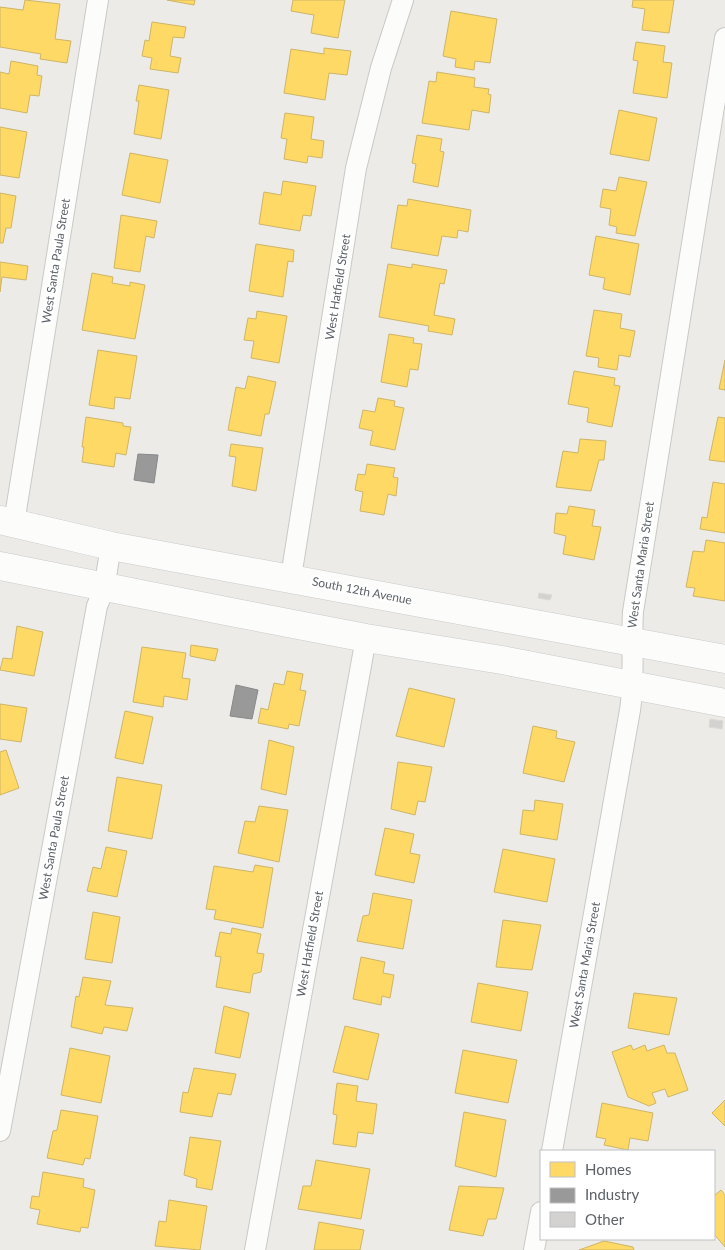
<svg xmlns="http://www.w3.org/2000/svg" width="725" height="1250" font-family="Lato,sans-serif">
<style>
.homes{fill:#ffd966;stroke:#ceb566}
.industry{fill:#999;stroke:#87888a}
.building{fill:#d4d2d0;stroke:#dddad6}
.lines{fill:none;stroke-linecap:round;stroke-linejoin:round}
.minor-casing{stroke:#c9c9c8;stroke-width:22}
.secondary-casing{stroke:#c9caca;stroke-width:29}
.minor{stroke:#fcfcfb;stroke-width:20}
.secondary{stroke:#fcfcfb;stroke-width:28}
.labels{text-anchor:middle;stroke-width:5;stroke-linejoin:round;paint-order:stroke}
.street-label{font-size:12px;fill:#5c6267;stroke:#fff}
</style>
<rect width="100%" height="100%" fill="#edebe7"/>
<path class="homes" d="M25,0l35,4 -5,35 16,2 -4,22 -27,-4 1,-5 -41,-7v-40l23,3z
M167,0h28l-1,5z
M293,0h52l-7,38 -27,-5 3,-18 -23,-4z
M633,0h41l-5,33 -27,-3 3,-21 -13,-2z
M451,11l46,8 -7,44 -15,-2 -1,9 -19,-3 1,-8 -13,-3z
M152,22l34,5 -2,11 -11,-1 -3,19 11,2 -3,15 -28,-4 2,-11 -10,-2 3,-16 4,1z
M636,42l29,4 -2,16 9,1 -5,35 -34,-5 5,-32 -5,-1z
M324,48l27,3 -4,24 -18,-2 -4,27 -41,-7 7,-44 33,5z
M11,61l27,5 -1,9 5,1 -3,20 -9,-1 -3,18 -27,-5v-36l9,2z
M437,72l38,6 -1,9 15,2 -1,5 3,1 -2,18 -17,-3 -3,20 -47,-7 7,-42 7,1z
M139,85l30,5 -8,49 -27,-5 5,-33h-3z
M619,110l38,8 -8,43 -39,-7z
M285,113l29,4 -3,22 13,2 -2,17 -14,-2 -1,7 -23,-4 3,-20 -6,-1z
M0,127l27,5 -8,46 -19,-3z
M417,135l25,4 -2,12 4,1 -6,35 -25,-5 3,-18 -4,-1z
M130,153l38,7 -8,43 -38,-8z
M619,177l28,5 -12,54 -19,-3 1,-6 -8,-2 2,-16 -11,-2 3,-18 13,2z
M283,181l33,5 -5,30 -8,-1 -3,16 -41,-7 5,-32 17,3z
M0,193l16,3 -5,32h-5l-3,15h-3z
M408,199l63,11 -3,22 -10,-2 -1,8 -15,-2 -4,20 -47,-8 7,-43 9,1z
M121,215l36,6 -3,17 -8,-2 -6,36 -26,-4z
M596,236l43,8 -9,51 -27,-6 2,-11 -16,-3z
M256,244l38,6 -1,12 -5,-1 -5,36 -34,-6z
M0,262l28,4 -2,14 -24,-3 -2,15z
M388,264l24,4v-4l35,6 -3,14 -4,-1 -6,32 21,4 -3,16 -24,-4 1,-5 -50,-9z
M92,273l21,4 -1,6 18,3v-4l15,3 -10,54 -53,-9z
M594,310l28,4 -2,14 15,3 -5,26 -11,-2 -2,15 -19,-3 1,-9 -13,-2z
M257,311l30,5 -8,47 -28,-5 3,-17 -10,-1 4,-22 8,1z
M389,334l25,4 -1,5 9,1 -4,26 -8,-1 -3,18 -26,-5z
M98,350l39,6 -7,43 -15,-2 -1,12 -25,-4z
M725,360v30l-6,-1z
M574,371l41,7 -1,7 6,1 -8,41 -25,-5 2,-14 -21,-4z
M248,376l28,6 -7,32h-4l-4,22 -33,-6 8,-43 9,2z
M378,398l17,3 -1,5 10,2 -9,42 -25,-5 3,-14 -14,-3 4,-18 12,2z
M86,417l37,6v3l8,1 -5,28 -10,-2 -2,14 -32,-5 2,-15h-2z
M718,417l7,1v44l-16,-2z
M580,439l26,2 -2,19h-5l-8,31 -35,-4 7,-36 15,2z
M231,444l32,4 -7,43 -24,-5 4,-29 -7,-1z
M367,464l28,4 -2,9 5,1 -2,18 -8,-2 -4,21 -24,-4 3,-19 -8,-2 3,-16 7,1z
M713,482l12,2v49l-25,-4 2,-12 5,1z
M569,506l26,4 -3,16 9,1 -7,33 -31,-6 3,-18 -12,-3 2,-20 11,1z
M706,540l19,3v58l-32,-5 2,-8 -9,-1 7,-36 11,1z
M17,626l26,6 -9,44 -34,-6 3,-12 9,1z
M191,645l27,4 -3,12 -25,-5z
M142,647l44,6 -4,25 8,1 -3,21 -23,-4 -1,11 -30,-5z
M287,671l16,3 -3,16 6,1 -7,35 -10,-2 -1,5 -30,-6 3,-15 7,2 6,-27 10,2z
M409,688l46,11 -11,48 -48,-11z
M0,704l27,4 -6,34 -21,-3z
M125,711l28,6 -10,47 -28,-6z
M533,726l24,5 -1,7 19,4 -11,40 -41,-9z
M269,740l25,7 -8,48 -25,-6z
M6,750l13,38 -19,7v-43z
M398,762l34,5 -7,35 -7,-1 -3,14 -24,-6z
M117,777l45,8 -10,54 -44,-8z
M535,800l28,4 -6,36 -37,-6 3,-24 11,1z
M259,806l29,4 -9,52 -41,-9 7,-32 10,1z
M385,828l29,6 -4,19 10,2 -6,28 -39,-8z
M106,847l21,4 -10,46 -30,-6 6,-24 8,2z
M503,849l52,10 -8,43 -53,-10z
M255,865l18,3 -10,60 -49,-9 2,-9 -10,-1 8,-43 39,6z
M373,893l39,7 -9,49 -46,-8 6,-25 6,-1z
M93,912l27,5 -8,46 -27,-4z
M503,920l38,5 -9,45 -36,-3z
M232,928l29,6 -4,19 7,1 -3,18 -8,2 -3,19 -34,-6 5,-30 -6,-1 5,-24 11,2z
M361,957l24,5 -2,11 11,2 -4,23 -8,-2 -1,9 -28,-6z
M83,977l28,4 -6,24 28,3 -6,23 -23,-4 -2,7 -31,-7 5,-31 3,1z
M478,983l50,9 -7,39 -50,-9z
M634,993l43,5 -8,37 -41,-7z
M224,1006l25,7 -9,45 -25,-5z
M345,1026l34,8 -11,46 -35,-8z
M631,1045l2,5 12,-5 2,6 17,-6 3,8h8l13,37 -20,7 -3,-8 -13,4 4,10 -7,3 -21,-9 -16,-45z
M70,1048l40,8 -9,47 -40,-8z
M463,1050l54,10 -9,43 -53,-10z
M194,1068l42,6 -5,21 -13,-2 -6,24 -32,-5 3,-20 5,1z
M337,1083l21,3 -2,15 21,3 -4,30 -15,-2 -2,15 -23,-3 4,-29 -4,-1z
M725,1100v26l-13,-13z
M602,1103l51,10 -5,28 -18,-3 -2,12 -24,-5 2,-6 -10,-2z
M61,1110l37,6 -8,43 -5,-1 -2,7 -36,-7 6,-27 4,-1z
M464,1112l42,8 -10,57 -41,-11z
M190,1137l31,4 -9,49 -16,-3 1,-8 -13,-4z
M316,1160l54,9 -9,50 -63,-10 5,-23h8z
M43,1172l41,7 -1,8 12,3 -7,38 -7,-1 -1,5 -43,-8 3,-14 -10,-2 2,-12 7,1z
M459,1186l45,2 -8,31h-8l-5,17 -34,-6z
M721,1190l4,5v52l-11,-13v-38z
M169,1200l38,6 -7,44 -45,-4 4,-25 7,1z
M319,1222l45,8 -4,20h-46z
M604,1241l29,6 1,3h-55z"/>
<path class="industry" d="M138,454l20,1 -4,28 -20,-3z
M236,685l22,5 -6,29 -22,-3z"/>
<path class="building" d="M539,593l13,2 -2,5 -12,-2z
M710,719l13,2 -1,8 -13,-2z"/>
<g class="lines">
<defs>
<path id="minor" d="M14,523l84,-523
M291,577l65,-409 25,-100 22,-68
M0,1131l97,-525 7,-17 7,-43
M552,1151l78,-441c5,-33 1,-66 3,-98l92,-574
M255,1250l111,-612
M534,1250l7,-38"/>
<path id="secondary" d="M0,520l111,26 614,113
M0,566l236,47 130,25 136,22 223,43"/>
</defs>
<use href="#minor" class="minor-casing"/>
<use href="#secondary" class="secondary-casing"/>
<use href="#minor" class="minor"/>
<use href="#secondary" class="secondary"/>
</g>
<g class="labels">
<g class="street-label">
<text transform="translate(56 261) rotate(-81)" y="4">West Santa Paula Street</text>
<text transform="translate(338 287) rotate(-81)" y="4">West Hatfield Street</text>
<text transform="translate(641 565) rotate(-82)" y="4">West Santa Maria Street</text>
<text transform="translate(362 591) rotate(11)" y="4">South 12th Avenue</text>
<text transform="translate(54 838) rotate(-80)" y="4">West Santa Paula Street</text>
<text transform="translate(310 944) rotate(-80)" y="4">West Hatfield Street</text>
<text transform="translate(585 965) rotate(-80)" y="4">West Santa Maria Street</text>
</g>
</g>
<rect x="540" y="1150" width="175" height="90" fill="#ffffff" stroke="#bec0c2"/>
<rect x="550" y="1162" width="25" height="15" fill="#ffd966" stroke="#bec0c2"/>
<text x="585" y="1175" font-size="15" fill="#5c6267">Homes</text>
<rect x="550" y="1188" width="25" height="15" fill="#999999" stroke="#bec0c2"/>
<text x="585" y="1200" font-size="15" fill="#5c6267">Industry</text>
<rect x="550" y="1212" width="25" height="15" fill="#d4d2d0" stroke="#bec0c2"/>
<text x="585" y="1225" font-size="15" fill="#5c6267">Other</text>
</svg>
